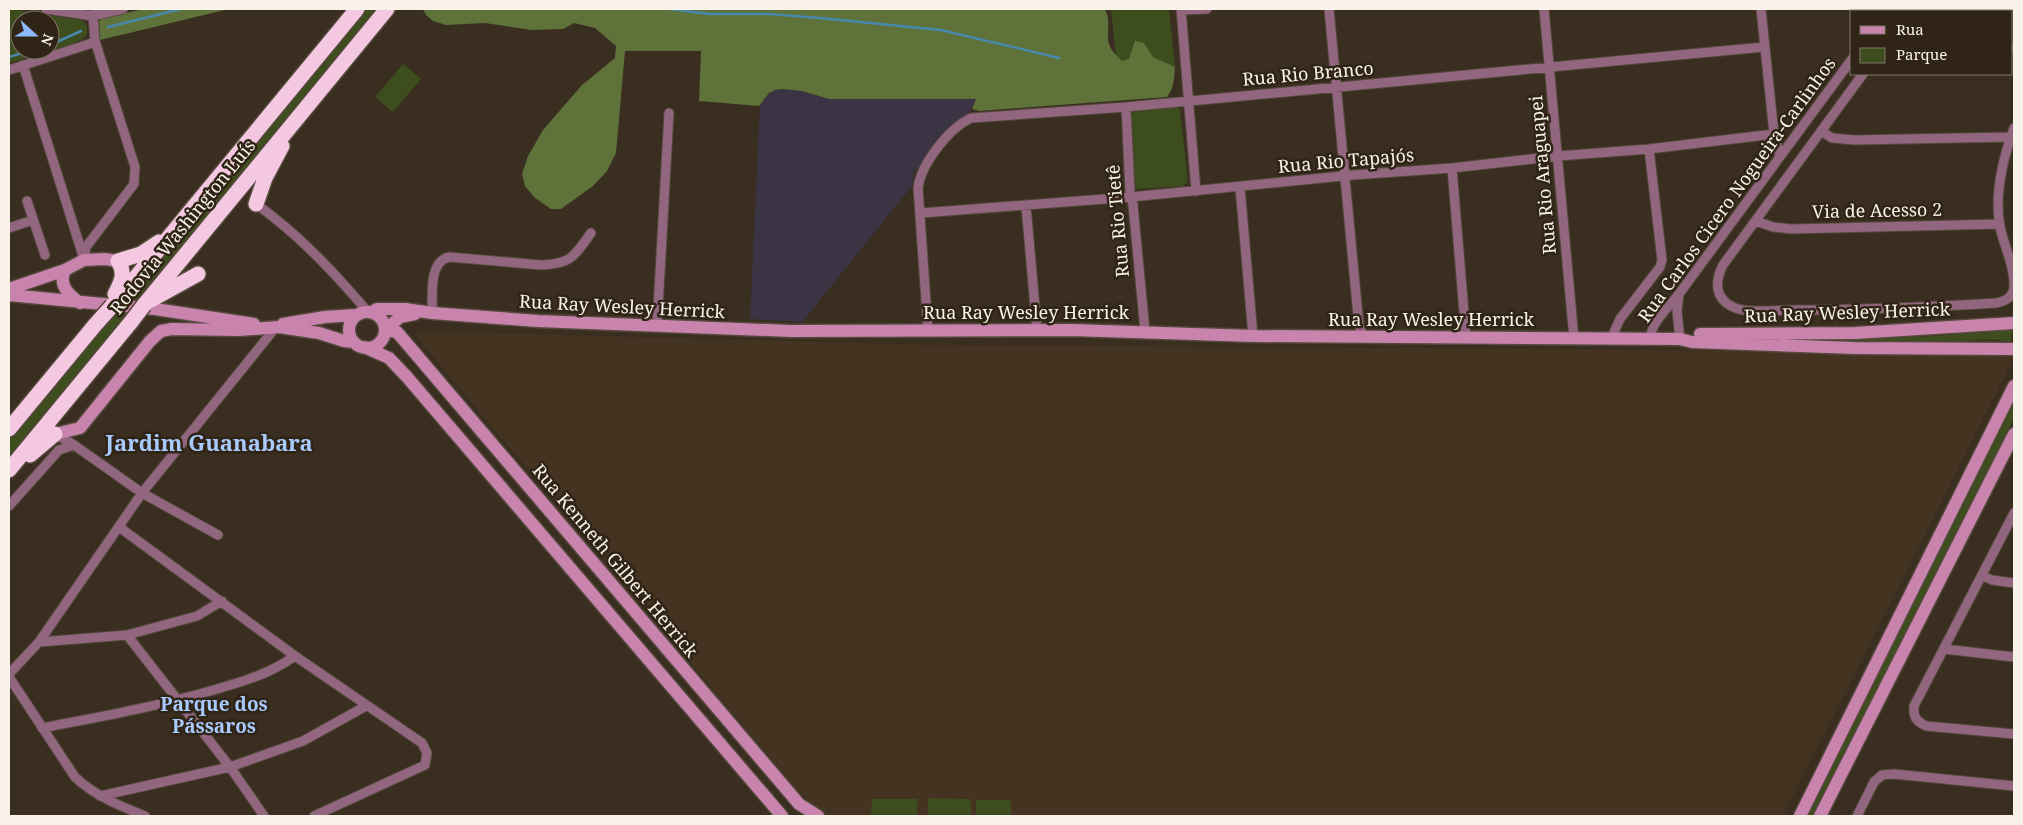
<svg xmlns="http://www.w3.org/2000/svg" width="2023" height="825" font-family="'Noto Serif',serif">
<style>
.commercial{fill:#3a3445}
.built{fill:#433320}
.green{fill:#3e4d1d;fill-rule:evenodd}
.forest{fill:#5e7239}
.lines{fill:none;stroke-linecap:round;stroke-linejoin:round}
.stream{stroke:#4788ab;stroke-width:2.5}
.street-casing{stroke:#54493c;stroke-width:11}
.secondary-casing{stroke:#54493c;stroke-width:15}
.highway-casing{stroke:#54493c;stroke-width:18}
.street{stroke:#92667f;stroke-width:9}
.secondary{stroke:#c884ac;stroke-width:12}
.highway{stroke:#f3c8e0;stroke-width:15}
.highway-bridge-casing{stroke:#54493c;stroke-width:18;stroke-linecap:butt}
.highway-bridge{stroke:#f3c8e0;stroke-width:15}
.labels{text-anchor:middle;stroke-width:5;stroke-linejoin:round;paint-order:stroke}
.street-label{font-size:18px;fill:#f9f2e9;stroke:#2f2416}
.neighbourhood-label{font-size:19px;font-weight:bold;fill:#a8cafd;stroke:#2f2416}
.district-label{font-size:22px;font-weight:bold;fill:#a8cafd;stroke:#2f2416}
</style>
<rect width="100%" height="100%" fill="#392e20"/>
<path class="commercial" d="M783,89l19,2 27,8h147l-8,16 -46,52 -8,4 -2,15 -110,136 -52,-3 10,-215 6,-8 6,-5z"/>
<path class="built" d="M418,331l516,14 720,5 354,5 5,4 -230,457h-953l-23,-15 -392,-466z"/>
<path class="green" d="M9,9l73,11 5,5c0,3 1,8 -1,11 -6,9 -64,23 -77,27zM20,20h30v30h-30z
M363,9h17l-244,297 -16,-2z
M1111,9h58l6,58 -57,7z
M403,64l18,15 -28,33 -18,-15z
M1176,107l4,3 8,72 -5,4 -46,3 -2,-2 -4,-73 3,-2z
M115,309l18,1 -124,149v-21z
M2013,330l-3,12c-26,-6 -56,2 -83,2 -72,-1 -144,-4 -216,-7h208z
M2014,399v19l-199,398h-9z
M928,798l43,1v17h-43z
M872,799h45v17h-46z
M976,800h35v16h-35z"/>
<path class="forest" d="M144,9h85l-129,31 -1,-19 4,-3z
M423,9h682c10,23 -8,30 17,52l7,-2 6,-18 9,2 9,14 22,10c-1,12 -1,21 -8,30l-188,14 -7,-2 4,-10h-147l-27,-8 -19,-2 -8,1 -6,3 -10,13 -60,-5 2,-50h-76l-9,102 -9,18 -14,15 -32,23h-10l-16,-11 -10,-12 -3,-12 6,-18 15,-26 39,-45 33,-27 1,-12 -21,-18 -21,-5 -11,6 -31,1 -47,-7 -39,2 -13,-4 -7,-6z"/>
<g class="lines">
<path class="stream" d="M670,9l39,5h60l51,4 121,12 118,28
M108,27l73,-18
M50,45l31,-14
M9,57l23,-7"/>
<defs>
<path id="street" d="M46,9l47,7 30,-7
M1181,9l15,182
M1329,9l30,317 5,11
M1544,9l30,330
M1761,9l13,125 6,23
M1181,10l26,-1
M1887,11l2,-2
M1910,11l2,-2
M2012,48h2
M23,65l60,191
M9,70l80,-26 6,-3
M1863,74l-140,191c-8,16 -9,33 10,42 14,7 44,3 60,3 68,0 135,-3 203,-7 9,-2 17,-5 18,-16 1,-20 -10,-41 -14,-60 -6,-33 3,-69 14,-99
M1126,107l4,84 3,14 12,126
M1821,131l11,7 22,2 157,-3
M1452,168l14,169
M1240,187l13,149
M27,201l18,54
M256,204c43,31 77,67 111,107
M1026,206l11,124
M921,213l210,-16 222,-22 99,-7 106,-12 91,-7 125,-15
M1756,221l17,6 18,2 208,-5
M9,228l24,-8
M84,260l2,-13 48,-63 1,-17 -40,-126 -2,-25 3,-7
M1679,294l-2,17 3,28
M432,313c1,-18 -4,-51 17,-56l92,8c31,-1 33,-9 50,-32
M657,326l12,-213
M928,330l-10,-142c3,-24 31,-60 53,-70l155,-11 638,-60
M1611,339l9,-20 40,-52 2,-7 -13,-111
M1650,340c1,-18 18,-32 29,-46l173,-235
M55,434l19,11 68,48 76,42
M9,506l50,-56 15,-5
M2014,513l-100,193c-1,11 2,15 12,20l88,8
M119,527l176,129 127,87 5,10 -2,12 -111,51
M1983,576l9,4 22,3
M127,635l103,132 34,49
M39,642l88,-7 70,-19 25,-15
M1944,649l70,8
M9,674l30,-32 103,-149 134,-166
M9,677l66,100c20,19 45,29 70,39
M42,728c56,-11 113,-21 168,-37 31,-9 58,-16 85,-35
M100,796l130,-29 73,-26 63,-35
M1857,816l17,-34 8,-7 12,-1 120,12"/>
<path id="secondary" d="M65,270c-7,15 3,24 15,33
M9,289l56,-19 19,-10 21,-1 13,2
M9,295l146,14 99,15
M372,312l5,-3h28l27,4 106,8 253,10 281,-1 181,6 427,3 12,3 162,6 160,1
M349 330a18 18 0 1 1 36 0a18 18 0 1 1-36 0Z
M283,324l42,-7 31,-2
M385,330l12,2 402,472 19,12
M385,330l15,-13 15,-3
M1700,334l155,-1 159,-10
M364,347l25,11 18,19 375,439
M55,434l25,-6 70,-87 11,-10 11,-2 67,1 40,-3 40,6 25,8 9,1
M1800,816l214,-430
M1820,816l194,-382"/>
<path id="highway" d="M256,204l9,-26 17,-32
M115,294c6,-11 11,-21 3,-33l23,-7 18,-12
M151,300l47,-26
M144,305l243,-296
M112,306l245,-297
M9,429l86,-104
M30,455l25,-21
M9,470l122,-148"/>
</defs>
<use href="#street" class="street-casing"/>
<use href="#secondary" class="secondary-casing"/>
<use href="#highway" class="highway-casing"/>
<use href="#street" class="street"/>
<use href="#secondary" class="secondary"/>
<use href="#highway" class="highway"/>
<defs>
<path id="highway-bridge" d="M131,322l13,-17
M95,325l17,-19"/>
</defs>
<use href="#highway-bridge" class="highway-bridge-casing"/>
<use href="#highway-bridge" class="highway-bridge"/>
</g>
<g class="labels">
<g class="street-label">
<text transform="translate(1308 74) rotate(-5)" y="6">Rua Rio Branco</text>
<text transform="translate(1346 161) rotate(-5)" y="6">Rua Rio Tapajós</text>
<text transform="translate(1543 175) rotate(-95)" y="6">Rua Rio Araguapei</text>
<text transform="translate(1737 190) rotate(-54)" y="6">Rua Carlos Cicero Nogueira-Carlinhos</text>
<text transform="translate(1877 211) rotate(-1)" y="6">Via de Acesso 2</text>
<text transform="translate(1118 221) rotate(-95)" y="6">Rua Rio Tietê</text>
<text transform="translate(183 227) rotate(-51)" y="6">Rodovia Washington Luís</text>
<text transform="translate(622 307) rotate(3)" y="6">Rua Ray Wesley Herrick</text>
<text x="1026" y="319">Rua Ray Wesley Herrick</text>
<text transform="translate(1847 313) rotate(-2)" y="6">Rua Ray Wesley Herrick</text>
<text x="1431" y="326">Rua Ray Wesley Herrick</text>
<text transform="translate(615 561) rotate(50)" y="6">Rua Kenneth Gilbert Herrick</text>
</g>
<g class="neighbourhood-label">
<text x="214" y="711">Parque dos<tspan x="214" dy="22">Pássaros</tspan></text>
</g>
<g class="district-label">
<text x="209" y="451">Jardim Guanabara</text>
</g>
</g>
<rect width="2023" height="825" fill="none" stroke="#f9f2e9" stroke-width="20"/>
<rect x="1850" y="10" width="162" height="65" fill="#2f2416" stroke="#80766a"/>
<rect x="1860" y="26" width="25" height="8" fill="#c884ac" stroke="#80766a"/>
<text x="1896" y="35" font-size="15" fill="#f9f2e9">Rua</text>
<rect x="1860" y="48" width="25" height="15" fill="#3e4d1d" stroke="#80766a"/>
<text x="1896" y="60" font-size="15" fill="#f9f2e9">Parque</text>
<g transform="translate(35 35) rotate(111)"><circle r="24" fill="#2f2416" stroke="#80766a"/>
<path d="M0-4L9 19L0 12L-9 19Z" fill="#8bb9fc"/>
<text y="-8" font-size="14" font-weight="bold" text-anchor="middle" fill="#f9f2e9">N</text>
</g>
</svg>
